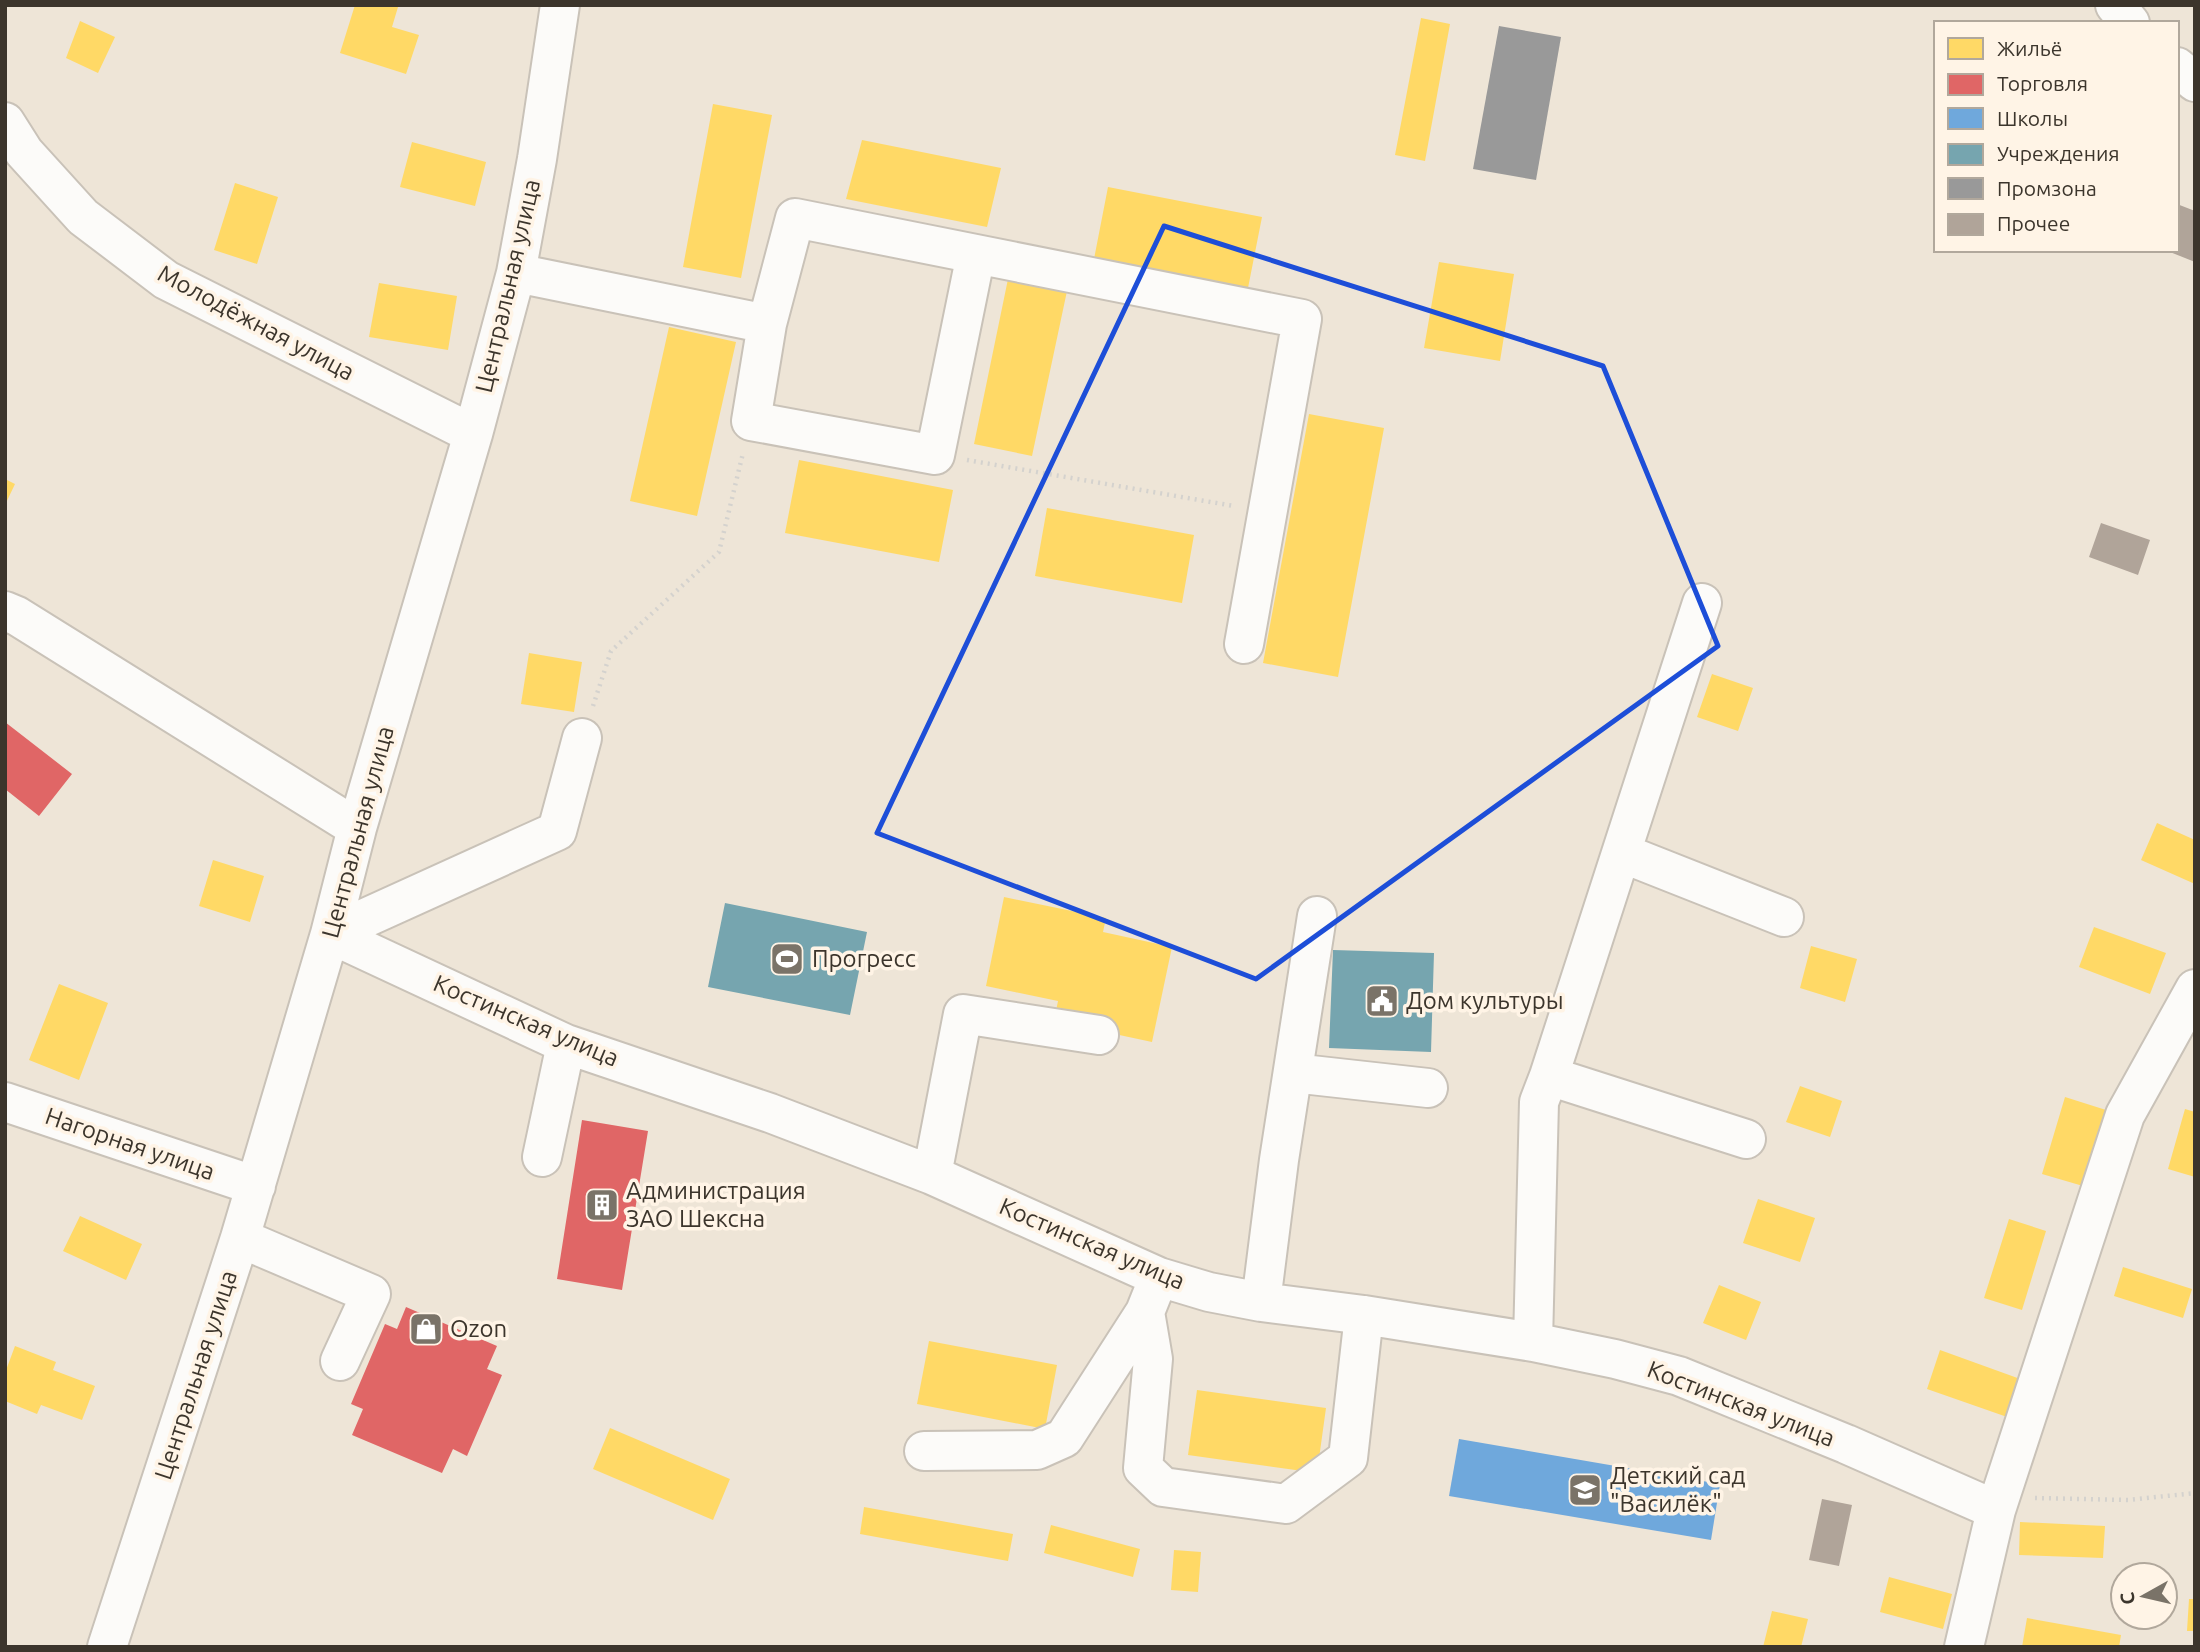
<svg xmlns="http://www.w3.org/2000/svg" width="2200" height="1652" font-family="Ubuntu,sans-serif">
<style>
.homes{fill:#ffd966}
.shops{fill:#e06666}
.schools{fill:#6fa8dc}
.public{fill:#76a5af}
.industry{fill:#999}
.building{fill:#b0a499}
.lines{fill:none;stroke-linecap:round;stroke-linejoin:round}
.minor-casing{stroke:#c9c2b8;stroke-width:42}
.path{stroke:#d4d2ce;stroke-width:4.5;stroke-dasharray:2 5;stroke-linecap:butt}
.minor{stroke:#fcfbf9;stroke-width:38}
.marked{fill:none;stroke:#1d4ed8;stroke-width:5;stroke-linejoin:round}
.labels{text-anchor:middle;stroke-width:7;stroke-linejoin:round;paint-order:stroke}
.street-label{font-size:24px;fill:#3c352c;stroke:#fff4e6}
.poi-label{font-size:24px;fill:#3c352c;stroke:#fff4e6;text-anchor:start}
</style>
<rect width="100%" height="100%" fill="#eee5d7"/>
<path class="homes" d="M355,5l43,2 -6,20 27,8 -13,39 -66,-21z
M1421,18l29,6 -25,137 -30,-6z
M80,21l35,16 -17,36 -32,-15z
M713,104l59,11 -31,163 -58,-11z
M862,140l139,28 -14,59 -141,-28z
M412,142l74,20 -11,44 -75,-19z
M235,183l43,14 -21,67 -43,-14z
M1108,187l154,30 -14,71 -154,-29z
M1439,262l75,12 -14,87 -76,-13z
M1008,279l59,12 -35,165 -58,-12z
M379,283l78,13 -9,54 -79,-13z
M669,327l67,15 -39,174 -67,-15z
M1309,414l75,14 -46,249 -75,-14z
M799,460l154,30 -14,72 -154,-29z
M5,479l10,5 -10,21z
M1047,508l147,27 -12,68 -147,-27z
M529,653l53,9 -8,50 -53,-8z
M1712,674l41,14 -15,43 -41,-14z
M2157,823l38,17v44l-54,-24z
M213,860l51,16 -14,46 -51,-16z
M1004,897l102,21 -3,14 69,15 -20,95 -98,-21 4,-20 -72,-15z
M2094,927l72,26 -16,41 -71,-27z
M1811,946l46,13 -12,43 -45,-14z
M59,984l49,19 -29,77 -50,-20z
M1800,1086l42,15 -12,36 -44,-15z
M2065,1097l41,13 -23,76 -41,-12z
M2185,1109l10,3v65l-27,-8z
M1758,1199l57,19 -15,44 -57,-19z
M80,1216l62,28 -16,36 -63,-29z
M2009,1219l37,12 -24,79 -38,-12z
M2123,1267l69,22 -9,29 -69,-22z
M1719,1285l42,17 -15,38 -43,-17z
M929,1341l128,24 -12,64 -128,-25z
M15,1346l41,16 -3,8 42,16 -13,34 -41,-15 -4,9 -32,-13v-28z
M1940,1350l83,30 -13,38 -83,-29z
M1197,1390l129,18 -9,65 -129,-18z
M610,1428l120,51 -17,41 -120,-51z
M864,1507l149,27 -5,27 -148,-27z
M2020,1522l85,4 -2,32 -84,-3z
M1051,1525l89,24 -7,28 -89,-24z
M1174,1550l27,2 -3,40 -27,-2z
M1889,1577l63,17 -9,35 -63,-17z
M2189,1599h6v32h-8z
M1772,1611l36,8 -7,28h-38z
M2027,1618l94,17 -2,12h-97z"/>
<path class="shops" d="M5,722l67,52 -33,42 -34,-27z
M582,1120l66,11 -26,159 -65,-11z
M406,1307l91,39 -10,23 15,6 -35,81 -14,-7 -11,24 -90,-38 11,-26 -12,-5 34,-80 12,5z"/>
<path class="schools" d="M1459,1439l261,45 -9,56 -262,-44z"/>
<path class="public" d="M725,903l142,29 -17,83 -142,-28z
M1333,950l101,3 -3,99 -102,-4z"/>
<path class="industry" d="M1499,26l62,11 -25,143 -63,-11z"/>
<path class="building" d="M2177,204l18,7v51l-30,-12h12z
M2101,523l49,17 -12,35 -49,-18z
M1822,1499l30,6 -13,61 -30,-6z"/>
<g class="lines">
<defs>
<path id="minor" d="M2115,5l15,18
M2177,67l18,15
M5,122l19,30 59,65 83,63 307,154
M516,273l251,51 28,-106 507,101 -58,325
M767,324l-16,97 184,34 41,-201
M5,611l12,5 340,212
M1622,853l162,64
M330,934l236,110 204,69 162,62 227,102 50,15 52,10 103,13 169,27 82,17 64,17 167,68 150,66 -32,137
M330,934l227,-103 25,-93
M1293,1073l135,15
M1549,1076l153,-473
M5,1102l251,84
M542,1157l24,-113
M932,1175l31,-161 136,21
M240,1238l131,56 -31,67
M1159,1277l-14,35 8,47 -10,109 20,19 123,17 62,-46 16,-143
M1261,1302l18,-142 38,-244
M1533,1342l6,-240 10,-26 197,63
M924,1451l113,-1 27,-12 81,-126
M1996,1510l129,-395 70,-126
M107,1647l133,-409 90,-304 27,-106 116,-394 43,-161 21,-114 23,-154"/>
</defs>
<use href="#minor" class="minor-casing"/>
<path class="path" d="M967,460l267,46
M593,706l18,-55 108,-99 24,-99
M2035,1498l93,2 67,-7"/>
<use href="#minor" class="minor"/>
</g>
<path class="marked" d="M1164,226l439,140 115,280 -462,333 -379,-146z"/>
<defs>
<symbol id="stadium-square" viewBox="-11 -11 22 22"><rect x="-9" y="-9" width="18" height="18" rx="4" fill="#7a7368" stroke="#fff4e6"/><path d="M0-5a6.5 5 0 1 0 0 10a6.5 5 0 1 0 0-10ZM-3.5-1.8h7v3.6h-7Z" fill="#fff"/></symbol>
<symbol id="civic-square" viewBox="-11 -11 22 22"><rect x="-9" y="-9" width="18" height="18" rx="4" fill="#7a7368" stroke="#fff4e6"/><path d="M-.6-6.5H3V-4.5H.6V-3L4-1V1h2V6H-6V1h2V-1L-.6-3ZM-1.2 2.5V6h2.4V2.5Z" fill="#fff"/></symbol>
<symbol id="building-square" viewBox="-11 -11 22 22"><rect x="-9" y="-9" width="18" height="18" rx="4" fill="#7a7368" stroke="#fff4e6"/><path d="M-4-6H4V6H1V3H-1V6H-4ZM-2.5-4.3h1.7v1.8h-1.7ZM.8-4.3h1.7v1.8H.8ZM-2.5-1h1.7V.8h-1.7ZM.8-1h1.7V.8H.8Z" fill="#fff"/></symbol>
<symbol id="shop-square" viewBox="-11 -11 22 22"><rect x="-9" y="-9" width="18" height="18" rx="4" fill="#7a7368" stroke="#fff4e6"/><path d="M-5-2.5h2.3a2.7 3.5 0 0 1 5.4 0H5L5.5 6h-11ZM-1.5-2.5h3a1.5 2.3 0 0 0-3 0Z" fill="#fff"/></symbol>
<symbol id="school-square" viewBox="-11 -11 22 22"><rect x="-9" y="-9" width="18" height="18" rx="4" fill="#7a7368" stroke="#fff4e6"/><path d="M0-5L7-2L0 1L-7-2ZM-4 1L0 2.5L4 1V4Q0 6-4 4Z" fill="#fff"/></symbol>
</defs>
<g fill-rule="evenodd">
<use href="#stadium-square" x="768" y="940" width="38" height="38"/>
<use href="#civic-square" x="1363" y="982" width="38" height="38"/>
<use href="#building-square" x="583" y="1186" width="38" height="38"/>
<use href="#shop-square" x="407" y="1310" width="38" height="38"/>
<use href="#school-square" x="1566" y="1471" width="38" height="38"/>
</g>
<g class="labels">
<g class="street-label">
<text transform="translate(508 286) rotate(-77)" y="8">Центральная улица</text>
<text transform="translate(256 323) rotate(28)" y="8">Молодёжная улица</text>
<text transform="translate(358 832) rotate(-75)" y="8">Центральная улица</text>
<text transform="translate(526 1021) rotate(23)" y="8">Костинская улица</text>
<text transform="translate(130 1144) rotate(19)" y="8">Нагорная улица</text>
<text transform="translate(1092 1244) rotate(23)" y="8">Костинская улица</text>
<text transform="translate(196 1375) rotate(-72)" y="8">Центральная улица</text>
<text transform="translate(1741 1404) rotate(21)" y="8">Костинская улица</text>
</g>
<g class="poi-label">
<text x="812" y="967">Прогресс</text>
<text x="1406" y="1009">Дом культуры</text>
<text x="626" y="1199">Администрация<tspan x="626" dy="28">ЗАО Шексна</tspan></text>
<text x="450" y="1337">Ozon</text>
<text x="1610" y="1484">Детский сад<tspan x="1610" dy="28">"Василёк"</tspan></text>
</g>
</g>
<rect width="2200" height="1652" fill="none" stroke="#3c352c" stroke-width="14"/>
<rect x="1934" y="21" width="245" height="231" fill="#fff4e6" stroke="#b1a89c" stroke-width="2"/>
<rect x="1948" y="38" width="35" height="21" fill="#ffd966" stroke="#b1a89c" stroke-width="2"/>
<text x="1997" y="56" font-size="21" fill="#3c352c">Жильё</text>
<rect x="1948" y="74" width="35" height="21" fill="#e06666" stroke="#b1a89c" stroke-width="2"/>
<text x="1997" y="91" font-size="21" fill="#3c352c">Торговля</text>
<rect x="1948" y="108" width="35" height="21" fill="#6fa8dc" stroke="#b1a89c" stroke-width="2"/>
<text x="1997" y="126" font-size="21" fill="#3c352c">Школы</text>
<rect x="1948" y="144" width="35" height="21" fill="#76a5af" stroke="#b1a89c" stroke-width="2"/>
<text x="1997" y="161" font-size="21" fill="#3c352c">Учреждения</text>
<rect x="1948" y="178" width="35" height="21" fill="#999999" stroke="#b1a89c" stroke-width="2"/>
<text x="1997" y="196" font-size="21" fill="#3c352c">Промзона</text>
<rect x="1948" y="214" width="35" height="21" fill="#b0a499" stroke="#b1a89c" stroke-width="2"/>
<text x="1997" y="231" font-size="21" fill="#3c352c">Прочее</text>
<g transform="translate(2144 1596) rotate(262)"><circle r="33" fill="#fff4e6" stroke="#b1a89c" stroke-width="2"/>
<path d="M0-5L12 26L0 18L-12 26Z" fill="#7a7368"/>
<text y="-10" font-size="19" font-weight="bold" text-anchor="middle" fill="#3c352c">С</text>
</g>
</svg>
